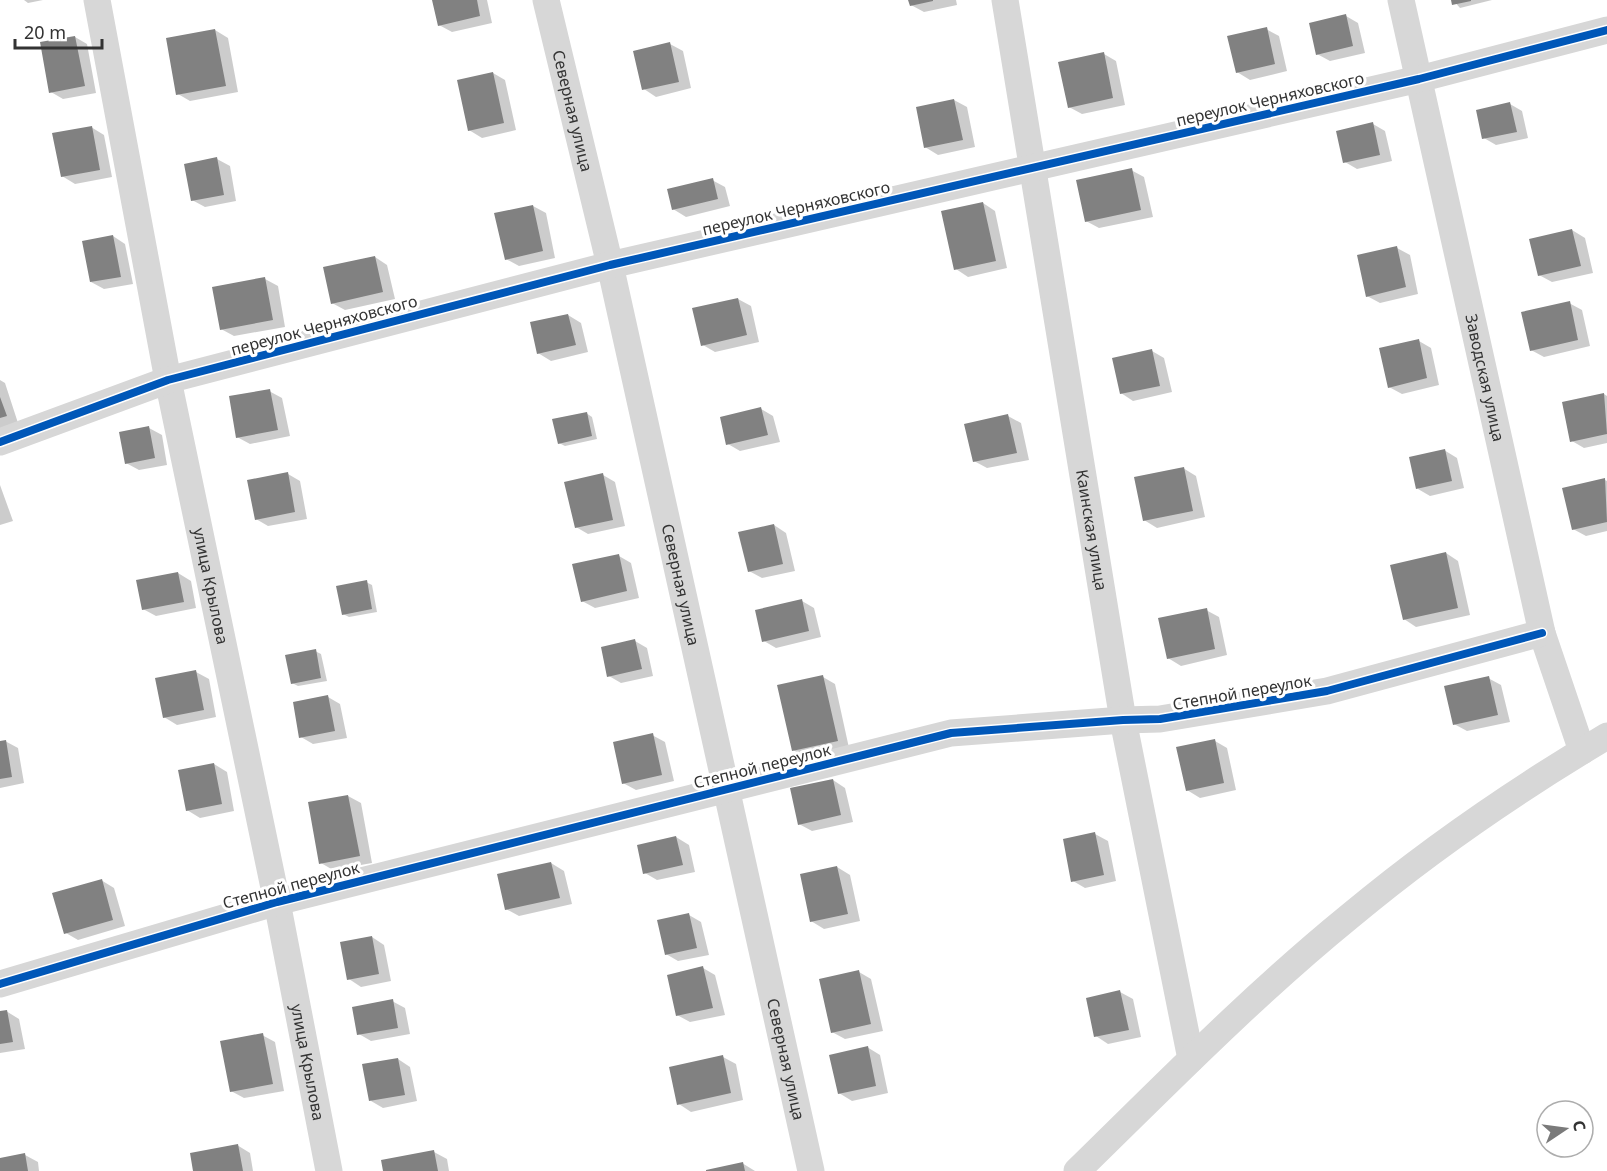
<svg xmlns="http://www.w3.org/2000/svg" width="1607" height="1171" font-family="'Noto Sans',sans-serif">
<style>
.shadow{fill:#0003}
.building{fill:#818181}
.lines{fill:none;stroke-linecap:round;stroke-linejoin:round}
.street{stroke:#d7d7d7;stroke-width:27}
.cycleway-casing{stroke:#fff;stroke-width:11}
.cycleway{stroke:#0057b8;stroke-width:8}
.labels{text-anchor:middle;stroke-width:6;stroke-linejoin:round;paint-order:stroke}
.street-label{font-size:16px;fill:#333;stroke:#fff}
</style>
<rect width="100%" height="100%" fill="#fff"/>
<path class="shadow" d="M24,0h19l-15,3z
M433,0h54l5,23 -40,9 -13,-7z
M910,0h46l1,5 -33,7 -13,-7z
M1453,0h39l-32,8z
M1346,16l12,7 7,30 -35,8 -13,-7z
M1266,29l13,7 8,35 -37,9 -13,-8z
M215,30l13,8 10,54 -48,9 -12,-7z
M75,37l12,7 9,49 -33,6 -12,-7z
M670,44l13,7 8,37 -35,9 -12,-8z
M1104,54l12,7 9,44 -43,9 -13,-7z
M493,73l12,7 11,50 -34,8 -13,-8z
M954,100l13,7 8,40 -37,8 -13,-8z
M1510,104l12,7 6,27 -32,7 -12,-7z
M1373,124l12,7 7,30 -35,8 -12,-7z
M91,127l13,8 8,42 -37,7 -13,-8z
M217,159l13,7 6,35 -31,6 -13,-7z
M1131,170l13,7 9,40 -54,11 -13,-7z
M712,180l13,7 5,19 -44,11 -13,-8z
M983,203l12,8 12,57 -39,9 -12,-8z
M533,206l13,7 9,45 -36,8 -13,-7z
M1572,230l13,8 8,35 -41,9 -13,-7z
M113,236l12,8 8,40 -29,5 -13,-7z
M1397,248l13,7 8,39 -38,9 -13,-7z
M375,257l12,8 8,34 -50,11 -13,-7z
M265,279l13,7 7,41 -51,9 -13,-7z
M738,299l13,7 8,36 -44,10 -12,-7z
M1569,303l13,7 8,36 -46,11 -13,-7z
M568,315l13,8 7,29 -37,9 -13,-8z
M1419,341l12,7 8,37 -37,9 -13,-7z
M1152,351l12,7 8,34 -39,9 -12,-8z
M0,380l5,3 13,40 -18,6z
M269,391l13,7 8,38 -40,8 -13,-7z
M1604,394l3,2v47l-23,5 -12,-7z
M761,409l12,7 7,26 -40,9 -12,-7z
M586,413l6,4 5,22 -32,7 -6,-3z
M1008,416l13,7 8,37 -42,8 -13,-7z
M149,428l13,7 5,30 -28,5 -13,-7z
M1444,450l13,8 7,30 -34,8 -12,-7z
M1183,468l13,8 9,41 -48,11 -13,-8z
M288,474l12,7 7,38 -39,7 -12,-7z
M603,475l12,7 10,44 -37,8 -12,-7z
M1605,480l2,1v50l-21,5 -13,-7z
M0,485l13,36 -13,4z
M774,525l12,8 9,38 -33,7 -13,-7z
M1446,553l12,8 12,54 -54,12 -12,-8z
M619,556l12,7 8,35 -44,10 -13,-7z
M178,573l13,8 5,27 -40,8 -13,-7z
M366,582l6,3 5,27 -28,5 -6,-3z
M802,601l12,7 7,29 -45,11 -12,-7z
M1206,610l13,7 8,38 -46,11 -13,-8z
M635,641l12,7 6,28 -32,7 -12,-7z
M315,651l6,3 6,27 -29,5 -6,-3z
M196,672l13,7 7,38 -39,8 -13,-8z
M823,677l12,7 14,64 -43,9 -13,-7z
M1488,678l13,7 9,37 -43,9 -13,-7z
M328,697l12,7 7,34 -34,6 -12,-7z
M652,735l13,7 9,39 -38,9 -13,-7z
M5,741l13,7 6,35 -24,5v-46z
M1215,741l12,7 9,42 -36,8 -13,-8z
M214,764l13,8 7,39 -34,7 -13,-8z
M833,780l12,8 8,34 -41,9 -13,-7z
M348,796l13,7 11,60 -39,7 -12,-7z
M1095,834l13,7 8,40 -31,7 -12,-7z
M676,837l13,8 6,27 -38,8 -12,-7z
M551,863l13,8 8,33 -53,12 -13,-7z
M837,867l13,8 10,46 -36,8 -13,-8z
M101,880l13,8 11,38 -47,14 -12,-7z
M689,915l12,7 8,33 -31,6 -12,-7z
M372,937l12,8 7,36 -30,6 -12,-8z
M703,968l12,7 10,40 -35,7 -13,-7z
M859,972l12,7 12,52 -38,8 -13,-7z
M1120,992l13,7 8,38 -33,7 -12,-8z
M392,1001l13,7 5,26 -39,7 -12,-7z
M6,1011l13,8 6,30 -25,4v-41z
M262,1035l13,7 9,49 -40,7 -13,-7z
M867,1047l13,8 8,38 -36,8 -13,-8z
M723,1057l13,7 7,36 -52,12 -12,-8z
M398,1059l12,8 7,34 -34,7 -12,-7z
M237,1145l13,8 3,18h-58z
M434,1152l13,7 2,12h-64z
M25,1155l13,7 1,9h-39v-11z
M742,1163l13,8h-46z"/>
<path class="building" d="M432,0h45l3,16 -42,10z
M908,0h25v1l-23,5z
M1451,0h20v1l-19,4z
M1346,14l7,32 -37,9 -7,-32z
M1267,27l8,37 -39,9 -9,-37z
M215,29l11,57 -50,9 -10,-57z
M75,36l10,50 -36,7 -9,-51z
M670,42l9,40 -37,8 -9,-39z
M1104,52l9,46 -45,10 -10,-46z
M493,72l11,51 -36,8 -11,-51z
M954,99l9,41 -39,8 -8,-41z
M1510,102l7,30 -35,7 -6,-29z
M1373,122l7,33 -37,8 -7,-32z
M92,126l8,44 -39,7 -9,-44z
M217,157l7,38 -33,6 -7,-37z
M1132,168l9,42 -56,12 -9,-42z
M713,178l5,21 -46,11 -5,-21z
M983,202l13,59 -42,9 -13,-59z
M533,205l10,46 -38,9 -11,-47z
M1572,229l9,37 -43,10 -9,-37z
M113,235l8,42 -31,5 -8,-41z
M1397,246l9,41 -40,10 -9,-42z
M375,256l8,36 -52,12 -8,-37z
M265,277l8,43 -53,10 -8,-43z
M738,298l9,37 -46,11 -9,-38z
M1570,301l8,39 -48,11 -9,-39z
M568,314l8,31 -39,9 -7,-32z
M1419,339l8,39 -39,10 -9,-40z
M1152,349l8,37 -40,8 -8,-36z
M270,389l8,41 -42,8 -7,-42z
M1604,393l3,41 -37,8 -8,-40z
M0,397l7,19 -7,2z
M761,407l7,28 -42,10 -6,-28z
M587,412l5,24 -34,8 -6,-25z
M1008,414l9,39 -44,9 -9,-38z
M149,426l6,32 -30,6 -6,-32z
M1445,449l7,32 -36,8 -7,-32z
M1184,467l9,44 -50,10 -9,-44z
M288,472l7,40 -40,8 -8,-40z
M603,473l10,47 -38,8 -11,-46z
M1605,478l2,44 -35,8 -10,-42z
M774,524l9,40 -35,8 -10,-40z
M1446,552l12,56 -55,12 -13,-55z
M619,554l8,37 -46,11 -9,-38z
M178,572l6,30 -42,8 -6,-30z
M367,580l5,29 -30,6 -6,-29z
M802,599l7,32 -47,11 -7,-32z
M1207,608l8,41 -48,10 -9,-41z
M635,639l7,30 -35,8 -6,-30z
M316,649l5,29 -30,6 -6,-29z
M196,670l8,40 -41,8 -8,-40z
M823,675l15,66 -46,10 -15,-66z
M1489,676l9,39 -45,10 -9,-39z
M328,695l7,36 -36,7 -6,-36z
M653,733l9,42 -40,9 -9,-42z
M1215,739l9,44 -38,8 -10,-44z
M6,740l6,37 -12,2v-38z
M214,763l8,41 -36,7 -8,-41z
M833,779l8,36 -43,10 -8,-37z
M348,795l12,61 -41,8 -11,-62z
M1095,832l9,43 -33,7 -8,-43z
M676,836l7,29 -40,9 -6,-29z
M551,862l9,36 -55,12 -8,-36z
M837,866l11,48 -38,8 -10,-48z
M102,879l11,41 -49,14 -12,-41z
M689,913l8,35 -32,7 -8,-35z
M372,936l7,38 -32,6 -7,-38z
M703,966l10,42 -37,8 -9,-41z
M859,970l12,54 -40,9 -12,-54z
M1120,990l9,40 -35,7 -8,-39z
M393,999l5,29 -41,7 -5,-28z
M7,1010l6,32 -13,2v-33z
M263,1033l10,51 -43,8 -10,-51z
M868,1046l8,40 -38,8 -9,-39z
M723,1055l8,38 -54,12 -8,-38z
M398,1058l7,37 -36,6 -7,-37z
M238,1144l5,27h-50l-3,-18z
M434,1150l4,21h-55l-2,-11z
M25,1153l3,18h-28v-13z
M743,1162l2,9h-39v-1z"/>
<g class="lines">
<g class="street">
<path id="s1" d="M97,0l71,380 109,522 52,269"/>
<path id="s2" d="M546,0l64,265 201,906"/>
<path id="s3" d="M1005,0l118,720 68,339"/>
<path id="s4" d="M1401,0l141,633 40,118"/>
<path d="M0,442l168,-62 442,-115 809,-186 188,-49"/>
<path d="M0,984l277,-82 674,-169 172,-13 37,-1 167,-28 215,-58"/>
<path d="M1077,1171c89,-87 176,-176 273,-255 79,-66 168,-127 257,-180"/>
</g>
<defs>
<path id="cycleway" d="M0,442l168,-62 442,-115 809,-186 188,-49
M0,984l277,-82 674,-169 172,-13 37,-1 167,-28 215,-58"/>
</defs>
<use href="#cycleway" class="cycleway-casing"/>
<use href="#cycleway" class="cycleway"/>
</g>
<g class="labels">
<g class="street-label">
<text transform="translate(1270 99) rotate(-13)" y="6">переулок Черняховского</text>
<text dy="6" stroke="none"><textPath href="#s2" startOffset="114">Северная улица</textPath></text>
<text transform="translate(796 208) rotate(-13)" y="6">переулок Черняховского</text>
<text transform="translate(324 325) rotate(-15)" y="6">переулок Черняховского</text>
<text dy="6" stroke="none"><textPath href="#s4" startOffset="387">Заводская улица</textPath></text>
<text dy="6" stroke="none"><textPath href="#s3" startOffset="537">Каинская улица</textPath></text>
<text dy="6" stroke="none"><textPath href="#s2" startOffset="600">Северная улица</textPath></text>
<text dy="6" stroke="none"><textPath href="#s1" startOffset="597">улица Крылова</textPath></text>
<text transform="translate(1242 692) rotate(-10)" y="6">Степной переулок</text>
<text transform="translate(762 766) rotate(-14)" y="6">Степной переулок</text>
<text transform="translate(291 885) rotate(-15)" y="6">Степной переулок</text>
<text dy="6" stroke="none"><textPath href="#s2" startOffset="1086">Северная улица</textPath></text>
<text dy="6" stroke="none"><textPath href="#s1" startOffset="1083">улица Крылова</textPath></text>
</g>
</g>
<g transform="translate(1565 1129) rotate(77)"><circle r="28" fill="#ffffff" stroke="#adadad" stroke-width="1.5"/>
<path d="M0-4.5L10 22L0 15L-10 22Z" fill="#7a7a7a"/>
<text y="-9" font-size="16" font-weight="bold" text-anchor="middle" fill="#333333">С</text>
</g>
<path d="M15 39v9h87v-9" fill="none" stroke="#333333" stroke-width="3"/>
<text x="24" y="39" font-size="18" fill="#333333" stroke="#ffffff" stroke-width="4.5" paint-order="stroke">20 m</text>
</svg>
